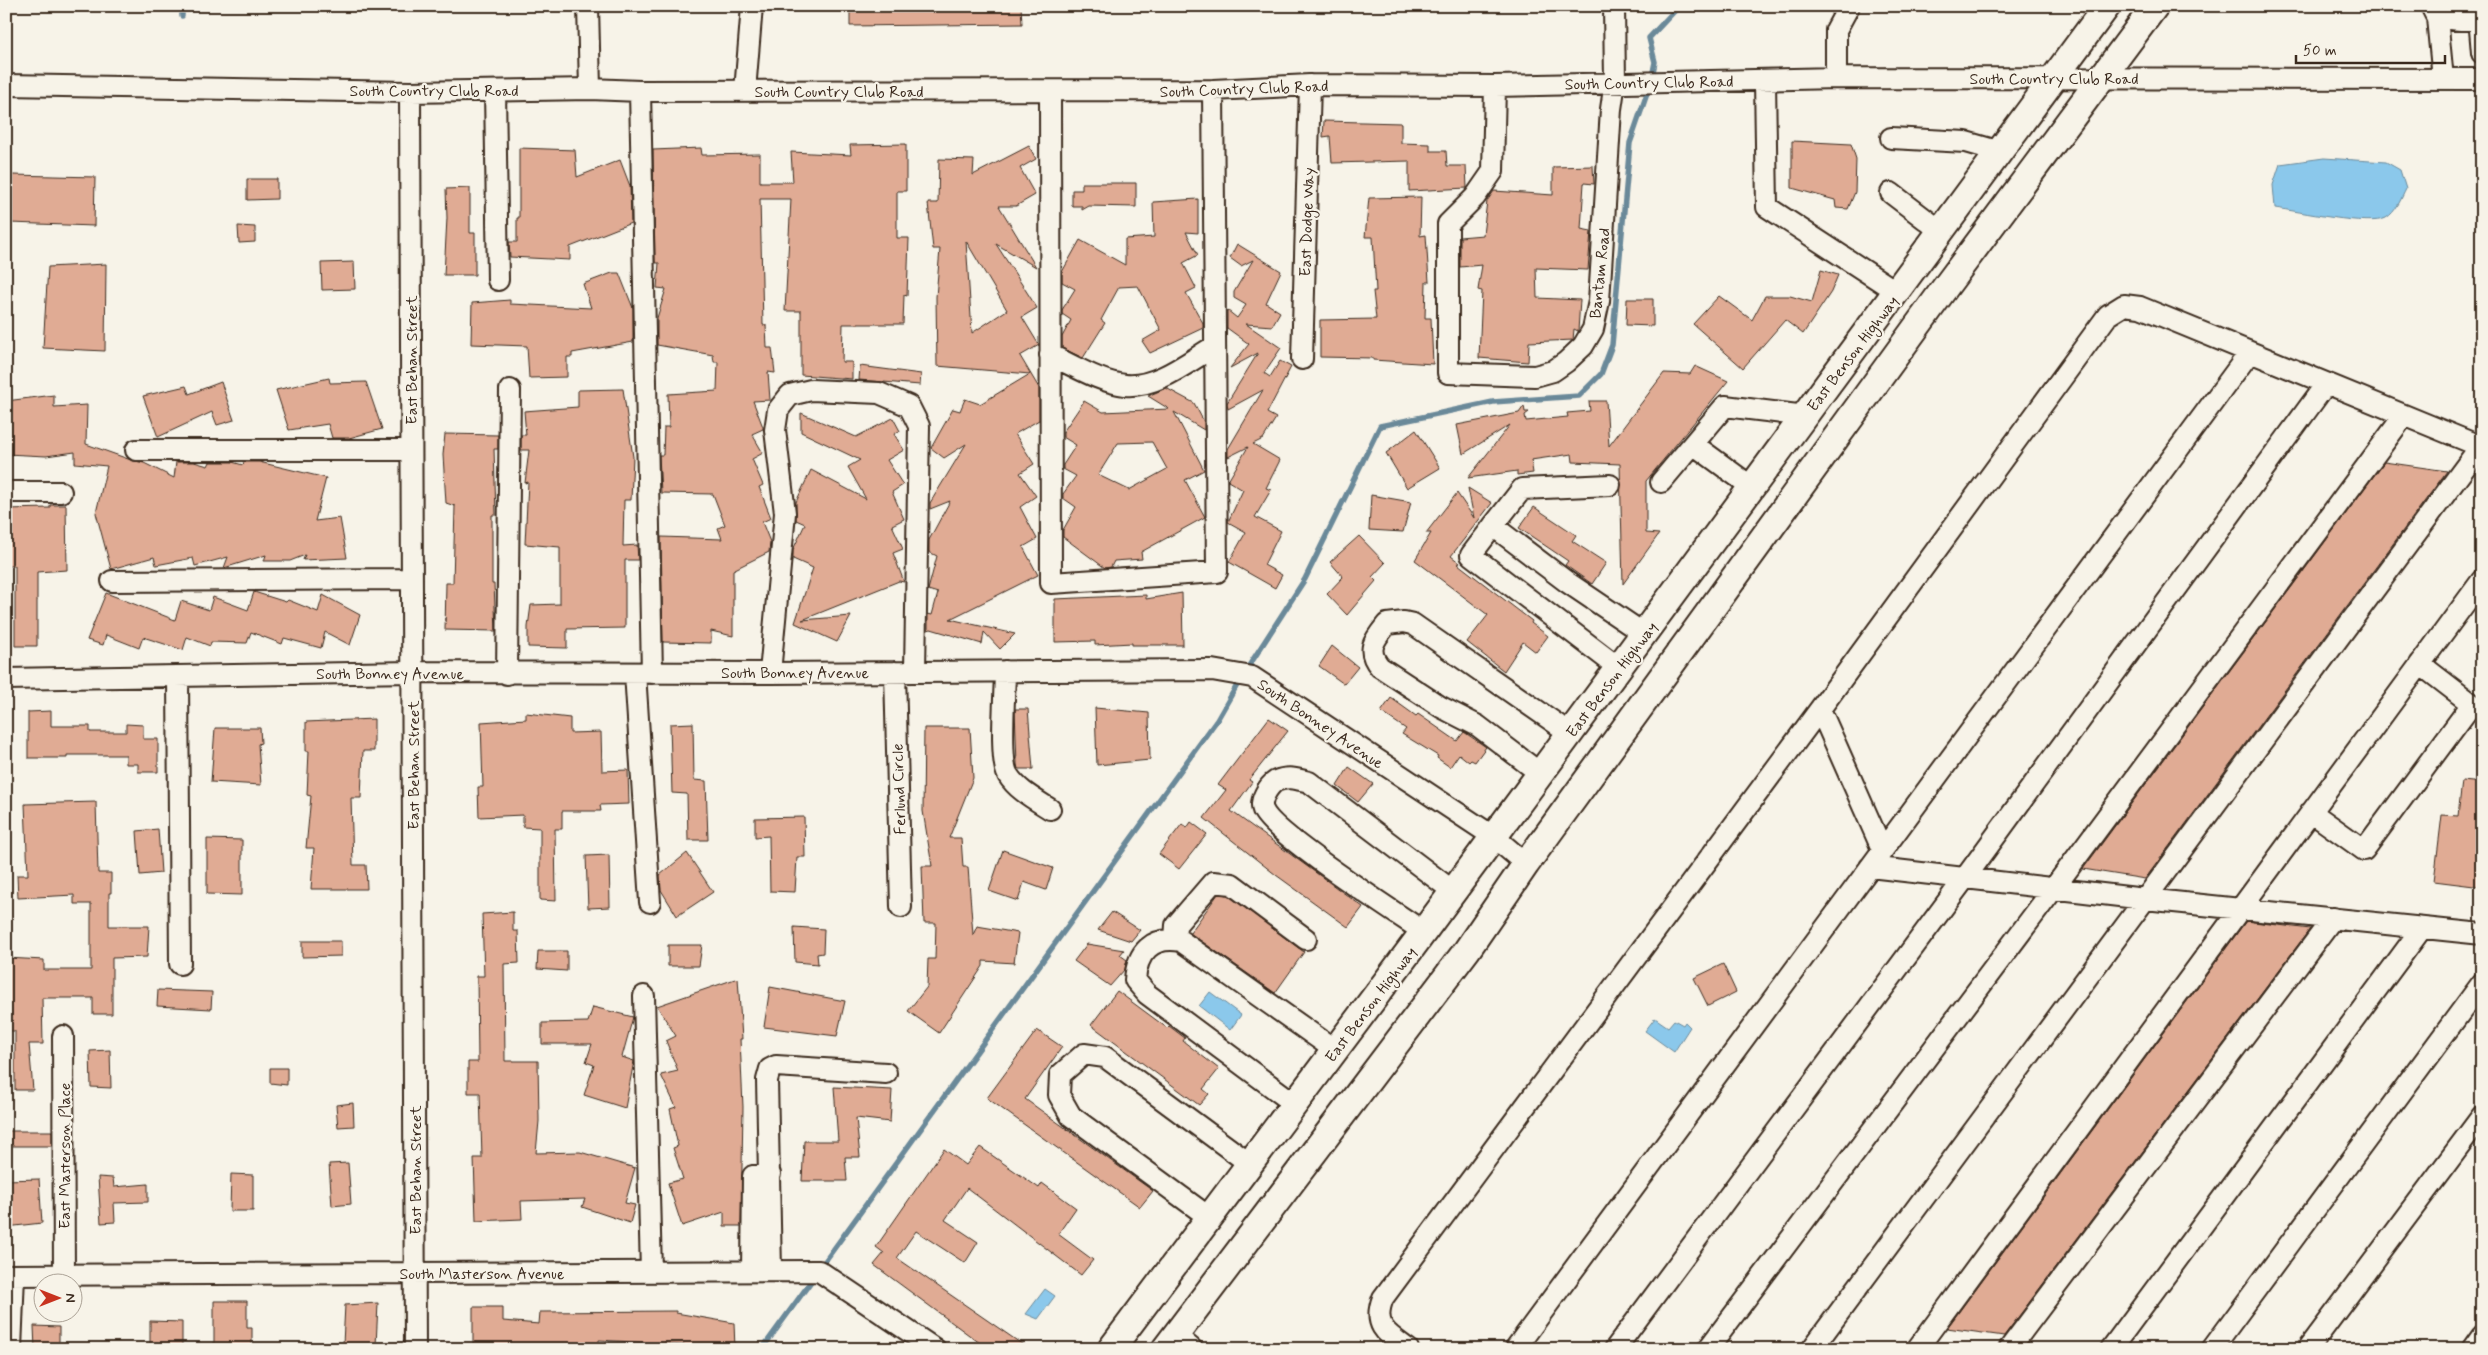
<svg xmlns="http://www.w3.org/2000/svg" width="2488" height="1355" font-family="Mynerve,sans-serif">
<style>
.water{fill:#8bc8eb;stroke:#6b8999}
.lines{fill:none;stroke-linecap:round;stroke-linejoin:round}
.stream{stroke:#6b8999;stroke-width:5.5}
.building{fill:#e0ab94;stroke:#3b2a1e;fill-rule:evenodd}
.minor-casing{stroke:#3b2a1e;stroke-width:24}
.major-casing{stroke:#3b2a1e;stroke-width:30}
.minor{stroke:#f7f3e8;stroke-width:20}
.major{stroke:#f7f3e8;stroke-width:26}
.labels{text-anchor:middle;stroke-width:4.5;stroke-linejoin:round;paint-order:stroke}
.street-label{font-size:16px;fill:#3b2a1e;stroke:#f7f3e8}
</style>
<rect width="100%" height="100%" fill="#f7f3e8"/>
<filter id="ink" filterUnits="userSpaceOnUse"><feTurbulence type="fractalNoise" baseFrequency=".02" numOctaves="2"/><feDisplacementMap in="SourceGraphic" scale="10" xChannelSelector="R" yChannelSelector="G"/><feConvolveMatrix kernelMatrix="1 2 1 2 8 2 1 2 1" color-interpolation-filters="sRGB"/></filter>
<g filter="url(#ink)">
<path class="water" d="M2324,158l62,4 14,8 6,19c-5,10 -10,23 -20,29 -16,9 -89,-7 -111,-10l-2,-23 7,-21z
M1210,992l31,23 -11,15 -31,-24z
M1655,1018l13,9 6,-7 9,5 2,-3 5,5 -16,25 -29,-21z
M1045,1289l10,7 -17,23 -12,-5z"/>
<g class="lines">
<path class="stream" d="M182,16v-10
M1245,672l60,-93 75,-153 113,-24 86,-6 22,-22 11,-29 18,-202 21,-61 4,-20 -6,-24 30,-32
M820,1268l397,-548 23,-40
M762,1349l53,-73"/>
</g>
<path class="building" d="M850,6h171l1,18 -172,2z
M1324,121l77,2v20l29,1v7h16l1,15h19l1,22 -58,3v-30l-77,2 -2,-27 -7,1z
M1792,141l59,3 5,15 -1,33 -7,17 -12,-1 -1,-8 -43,-12z
M906,144v47h-9v47h12l-2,58 -3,-1 -1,29h-60l-1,38h10v17l-51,-4v-64h-16l6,-112h-31l3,126h3l1,23h5l3,25 -7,-1 2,28 -17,1 10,26v2l-11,5 11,19 -11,6 11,26 -4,2 12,31 -9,4 8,20 -1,10 -36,18v66l-22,-5v12l-48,-1 -2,-105 61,2 -4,-11 7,-3 -12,-31 -52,-1 -2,-38h4l1,-28h5l-1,-33 49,-3 1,-29h-4l-1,-7 -56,-10v-27l9,-29 -9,-1 2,-25h-4l-2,-113 48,-2 1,7 58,-1v28h33l-2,-30 60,3 -1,-10z
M1029,146l7,13 -16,9 15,27 -19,11h-17l37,61 -40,-23 41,64 -15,9 17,28 -19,11 19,32v32l-24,14 19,30 -14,9 16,23 -16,11 17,32 -14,8 15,28 -88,44 65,15 -15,15 -16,-17 -2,12 -51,-15 -3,1v-16l4,1 6,-22 -10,-3 9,-34 -8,-4v-12l21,-39 -20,8v-6l36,-59 -22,14 -13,-10 22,-39 7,2 5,-12 15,5 50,-30 -93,-8 -1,-69 4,-48h-7l-5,-46h10l1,-44 35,1 -1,15zM966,241l41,69 -35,23z
M519,148l56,2 2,27 43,-17 10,26 1,37 -61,24v13l-60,-3 -1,-15h8v-24h2z
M1593,166l1,18 -10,-1 -3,46 10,2 -3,39 -52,-2 1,30 43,2 -2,31 -4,-2 -1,11 -44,2 -1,20 -49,-4 3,-67 -4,-1 4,-25 -22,2v-30l23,-2 4,-34 7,-10 59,4v-28z
M12,175l83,2 -1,49 -84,-3z
M247,179h30v20l-30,1z
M1082,183h54v24l-47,-1 -7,4v-4h-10v-16h10z
M470,188v45h5v42h-31l3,-57 -1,-29z
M1421,197l-1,39 6,-1 3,47h-3l-1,36h6l2,46 -60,-4v-2l-53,-1v-37l56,-1 -3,-28h3l-3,-54h-8l4,-39z
M1198,199v34l-12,-1 12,23 -15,8 13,25 -10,5 17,30v5l-53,25 -8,-12 19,-11 -23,-44 -19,1 -18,33 4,3 -22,35 -21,-10v-11l9,-17 -9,-6v-4l13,-21 -13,-7v-10l18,-32 45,25v-26l29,-2 -1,-35z
M238,226l17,1v15l-16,1z
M1237,244l44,27 -15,32 14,9 -8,14 -26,-2 35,24 -17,25 6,4 10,-16 11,6 -24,46 9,5 -13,21 -10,5 27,16 -14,28 5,2 -16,27 26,14 -17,34 18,10 -7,13 -46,-26 17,-30 -18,-10 15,-32 -15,-9 20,-34 -20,10v-8l35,-59 -35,19 -1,-6 31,-50 -28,15 19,-24 -22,-16v-18l10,8 9,-13 -12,-7v-6l19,-32 -12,6 -11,-8z
M354,262l1,27 -33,1 -1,-27z
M106,264l-1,87 -62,-3 5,-81z
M1821,270l17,5 -7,17 -28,42 -18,-14 -42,48 -50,-44 26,-28 33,24 13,-24h25l22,6z
M612,273h7l14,35v34l-61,11v4h-5v20l-38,1 -2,-32 -56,-2 1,-41 38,-3v4l81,4 -8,-24z
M1627,299h26v27l-27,-1z
M860,366l61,8 -1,11 -61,-5z
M1695,366l33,15 -82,100v52l13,1 -36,50 -3,-120 -47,-2 -1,-8 -41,6 2,13 -16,2v-4l-49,7 42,-53 -47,29 -6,-29 62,-12 5,-7 1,6h4l-4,3 1,6 42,-4 -1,-4 23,-2 -1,-10h17l3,45 55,-73 26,1z
M329,378l1,5 36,-1 16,47 -33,9h-17l-4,-14 -39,6 -13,-40z
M221,382l13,38 -17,5 -5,-13 -54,25 -15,-41 43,-10 3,8z
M1166,388l28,15 10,19v8l-30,-18 30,58 -19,10 20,37 -64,35 1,7 -28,2 -3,6 -6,1 -42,-31v-7l13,-23 -13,-9v-4l13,-18 -13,-7v-4l13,-20 -13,-8v-5l21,-31 19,11 66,-3 -21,-13zM1152,442l15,27 -38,21 -31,-15 20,-32z
M623,389l10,68 -2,43h-7l-1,46 14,-1 1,15h-13v68l-58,1v19l-39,-1v-20l3,-22 29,-1v-57l-35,-3 3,-62 -3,1 4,-33h-8v-15h5l-2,-24 54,-4v-17z
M54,395v12l33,-2 -1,39 45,16 13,3 30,15 2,-16h18l14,4 2,-4h22l11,3 1,-3h15l67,16 -11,43 25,-3 7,40 -44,2 2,-5 -15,6h-26l2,-6 -42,13 4,-11 -33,9 -2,-8 -37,7 -2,-8 -43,12 -15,-56 11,-47 -32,-3v-11l-29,4 -40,-2v-53z
M801,413l55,24 37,-19 7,13 -6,3 10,16 -17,10 16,25 -11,7 12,27 -12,6 11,24 -10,4 11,29 -5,-1 -97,39 49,-4 -14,26 -42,-19 18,-55 -20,-9v-9l12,-26 -9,-4v-18l15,-32 55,29 -18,-32 12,-7 -59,-28z
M1416,430l24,38 -33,20 -21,-35z
M445,434l53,1v14h-4l2,66h-4v69h2l2,47 -51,-1 1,-47h7l2,-77 -9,-3 -3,-48z
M2384,462l63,9 -302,408 -62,-10z
M1468,488l24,15 -41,53 9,7 -2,1 74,57 -1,2 17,13 -12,16 -13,-10 -19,29 -37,-29 21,-27 -73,-55 16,-27h-5l31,-40 17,25z
M1371,495l40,7 -8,30 -34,-2z
M50,505h16l1,65 -30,2v74h-22v-80h-9v-57l44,-1z
M1534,507l42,28 -4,6 34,22 -14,21 -27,-19 3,-4 -49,-33z
M1359,536l26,27 -13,14 4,4 -29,34 -20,-21 16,-17 -13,-15z
M254,592l32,10 2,-2 30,12 5,-17 37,20 -10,30 -25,-13 -4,16 -37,-10 -2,6 -31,-12 -4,11 -36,-1 -1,4 -23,-9 -4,13 -40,-13 -4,11 -33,-13 -3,10 -16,-5 19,-47 69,27 6,-19 28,9 4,-13 35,13z
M1182,593l1,52h-51v-2l-37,2v-4l-40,1v-43l91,-4v4z
M1332,646l26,21 -14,17 -25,-18z
M1391,698l25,18 2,-2 39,27 7,-9 22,15 -11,15 -4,-2 -2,2 -10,-8 -9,13 -13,-9 1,-2 -36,-22 4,-5 -25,-17z
M1095,708l54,5 1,47 -53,5z
M1015,709h13l5,60h-15l-1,-5z
M51,711v15h39v6h36v-8l17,1v14h15v33h-20v-8h-12v-9h-59v3h-39v-46z
M526,713l44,5v15l31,-1 1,39 26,-1 1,34 -29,1 1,6h-39v18h-7l1,72 -16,-1v-72l-17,-1v-12l-44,2 -1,-30h5l-2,-65 45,-3z
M1269,718l19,13 -39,49 3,2 -21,29 132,96 -15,20 -72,-52 -72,-57 22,-28 -8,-5z
M374,719v32h-11l-2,47h-10l2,67h13l1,24h-56l3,-41h-8l5,-52 -4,-1 2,-44h-3v-29z
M693,723l1,57 12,1 2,59h-20l-1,-46 -15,-1 -2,-69z
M215,728h45l1,15 -3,1 3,41 -50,-3z
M924,728h46l3,50 -24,60h12l2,29h5l5,68 4,-9 41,7 -4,30 -31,-2v5l-44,67 -31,-22 19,-24 1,-28h7l1,-36h-12l-2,-57h10l-9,-55z
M1349,767l24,17 -15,18 -21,-16z
M2462,781l20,2v104l-48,-6 8,-66 16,1z
M96,802l2,71h13v20h-2v33h40l-2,31 -35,1v56h-19v-16h-51l1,46h-14l4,46h-18v-59h-9v-73l38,2v10h47v-66h-17v-9l-56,3 -1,-23h11l-3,-71z
M804,817l1,40h-8l-2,35 -25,-1 -1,-55 -14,1v-19z
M1191,822l16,12 -28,35 -20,-15 23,-30 5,4z
M158,829l3,44 -21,2 -3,-44z
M207,839l35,1v55l-35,-1z
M1003,850l50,18 -7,22 -22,-8 -6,19 -29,-10z
M687,853l26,39 -36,24 -16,-26 -1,-15z
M609,855l1,52 -22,1 -2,-52z
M1218,894l10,1 76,57 -29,41 -85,-60z
M513,912v19h5l1,32 -15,1 1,97h33l1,60 -3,32 44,-1 55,16 -10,35 10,2 -5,18 -48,-16 3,-8 -64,2 1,18 -46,2 -2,-63h8l-2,-65h-12v-31h10l-1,-86h7l-2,-62z
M1112,912l28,18 -9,11 -33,-11z
M2246,921l64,8 -306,407 -57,-8z
M794,927l30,2 -1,24 -6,1 1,10 -23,-2z
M302,941h39v15l-39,1z
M1087,944l37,6 -4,5 7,5 -2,9 -15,17 -36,-25z
M668,945h34l-3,21h-31z
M538,951h29v20l-30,-2z
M1723,964l13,28 -28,14 -14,-28z
M738,978l4,61h-2l3,68 -2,119h-17v-14l-42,14 -14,-43 15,-4 -10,-31 5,-2 -8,-37 6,-2 -15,-32 17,-4 -12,-30 10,-5 -19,-30z
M770,987l75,14 -8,35 -73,-9z
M158,990l54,2 -1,17 -54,-3z
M1117,991l50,37 2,-2 16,12 -2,3 36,28 -16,20 6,5 -10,11 -108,-80z
M593,1007l40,10 -11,40 12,4 -9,47 -41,-13 10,-30 -8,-3 6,-18h-50v-21l46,-1z
M1037,1030l25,17 -37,52 128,92 -13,16 -153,-109z
M110,1050l1,38 -20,-1 -1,-36z
M270,1068h17v17l-17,-2z
M834,1087l58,3 -2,32 -34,-4 4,39h-15l2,24h-45l2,-40h34z
M353,1103l1,23 -16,1 -2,-22z
M6,1131h46v15h-46z
M980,1147l59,41 3,-5 34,25 -18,26 35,26 -12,15 -114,-87 -22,32 33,22 -13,21 -49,-32 -19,27 132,91h-41l-114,-84 10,-12 -8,-6 68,-98 22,16z
M348,1163l3,41 -19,2 -3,-42z
M231,1174l22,1v36h-23z
M98,1177l15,1 1,9 34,-3v18l-34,1 1,19 -14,1z
M39,1179l3,44 -36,4v-47z
M214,1301h33v27h5v21h-38z
M378,1303l-2,43 -33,-2 2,-39z
M473,1307h30v14l36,3 1,-12 136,-1v2l58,10 1,26h-49l-1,-4 -86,-5v4h-23v5h-103z
M150,1321l32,1v27h-32z
M34,1326l25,1v22h-24z"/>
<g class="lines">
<defs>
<path id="minor" d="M588,6l2,83
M2431,6l6,12 6,61
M2437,18l24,2 21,-2
M2479,18l3,35
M1836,78v-48l13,-24
M1765,81l2,126 130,85
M6,85l404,7 180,-3 50,2 573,-1 97,-5 185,1 341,-8 646,1
M1495,86l-2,85 -18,26 -27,27v149l87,3 18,-5 13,-9 17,-16 10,-17 6,-28 12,-192 4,-27 -1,-76
M495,91l3,189
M640,91l12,582
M745,91l7,-85
M1050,91l1,492 166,-11 -4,-482
M410,92l5,1257
M1891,138l75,4 35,10
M1891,193l51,39
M1050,355c23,10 49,27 75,30 32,3 64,-24 90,-39
M1302,359l8,-274
M1693,444l60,44
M136,450h275
M1661,482l64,-76 81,10
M6,492h55
M1493,526l29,-37 88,-4
M112,581l300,-2
M1619,668l-148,-113 22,-29 74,56 77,52
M1005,671c0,21 -6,89 3,104 9,15 28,25 42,34
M895,672l6,235
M635,673l15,229
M770,673l15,-160 -10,-83 3,-20 12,-15 21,-5 68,3 30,13 10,20 -4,245
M507,674l3,-284
M178,676l2,288
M6,679l406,-7 358,1 442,-3 40,7 242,160 32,27
M1820,709l62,140
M1541,774l-63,-48 -37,-19 -61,-40c-15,-17 -5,-28 7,-43l17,-2 9,2 158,110
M2311,812l53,38 108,-146 -52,-40
M1870,867l275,32 337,35
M1424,932c-28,-19 -151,-98 -161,-122 -4,-9 5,-24 13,-29 12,-5 22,-2 33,1l145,110
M1175,940l1,-15 37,-43 19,2 74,55
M644,996l7,276
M63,1036l1,239
M1295,1104l-148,-110 -12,-14c2,-28 17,-44 46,-39l154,109
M1210,1218l-139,-102 -12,-21 1,-20 24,-21 21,3 145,107
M752,1271l1,-95 17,-2
M771,1271l-4,-191 3,-11 6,-3 110,7
M6,1275l813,-4 116,78
M1175,1335l17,14
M11,1349l3,-74
M1408,1349c-21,-15 -36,-23 -25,-51l437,-589 288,-394 16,-10 16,2 342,140
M1515,1349l735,-997
M1615,1349l350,-471 361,-494
M1708,1349l346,-461 349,-471
M1812,1349l668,-902
M1917,1349l565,-769
M2009,1349l324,-431
M2111,1349l311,-421
M2212,1349l270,-366
M2308,1349l174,-233
M2472,1349l10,-14"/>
<path id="major" d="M1111,1349l305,-407 691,-936
M1165,1349l302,-399 59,-86 421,-579 208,-279"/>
</defs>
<use href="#minor" class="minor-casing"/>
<use href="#major" class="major-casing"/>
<use href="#minor" class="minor"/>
<use href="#major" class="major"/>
</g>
</g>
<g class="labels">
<g class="street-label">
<text x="2054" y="84">South Country Club Road</text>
<text transform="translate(1649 82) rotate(-1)" y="6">South Country Club Road</text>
<text transform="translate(1244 88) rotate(-2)" y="6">South Country Club Road</text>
<text x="434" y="96">South Country Club Road</text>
<text x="839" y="97">South Country Club Road</text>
<text transform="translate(1306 222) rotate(-88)" y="6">East Dodge Way</text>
<text transform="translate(1599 273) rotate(-84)" y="6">Bantam Road</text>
<text transform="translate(1852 353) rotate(-53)" y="6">East Benson Highway</text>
<text transform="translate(411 360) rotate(-90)" y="6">East Behan Street</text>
<text x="795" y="678">South Bonney Avenue</text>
<text x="390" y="679">South Bonney Avenue</text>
<text transform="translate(1611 679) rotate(-53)" y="6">East Benson Highway</text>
<text transform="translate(1321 723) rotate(34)" y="6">South Bonney Avenue</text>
<text transform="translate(413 765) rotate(-90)" y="6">East Behan Street</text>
<text transform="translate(898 789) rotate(-92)" y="6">Ferlund Circle</text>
<text transform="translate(1370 1004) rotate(-53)" y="6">East Benson Highway</text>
<text transform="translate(64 1156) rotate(-90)" y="6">East Masterson Place</text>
<text transform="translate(415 1170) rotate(-90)" y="6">East Behan Street</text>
<text x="482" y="1279">South Masterson Avenue</text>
</g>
</g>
<rect width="2488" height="1355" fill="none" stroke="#f7f3e8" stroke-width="25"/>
<rect x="12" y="12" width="2463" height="1330" fill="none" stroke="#3b2a1e" stroke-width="2" filter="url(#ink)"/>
<g transform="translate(58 1298) rotate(90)"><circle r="24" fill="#f7f3e8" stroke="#aca397"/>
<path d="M0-4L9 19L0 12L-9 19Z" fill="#c8321e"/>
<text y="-8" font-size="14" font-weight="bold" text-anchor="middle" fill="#3b2a1e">N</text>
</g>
<path d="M2296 55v8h149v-8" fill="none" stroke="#3b2a1e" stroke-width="2.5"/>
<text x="2303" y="55" font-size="15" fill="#3b2a1e" stroke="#f7f3e8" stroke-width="4" paint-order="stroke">50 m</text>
</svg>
